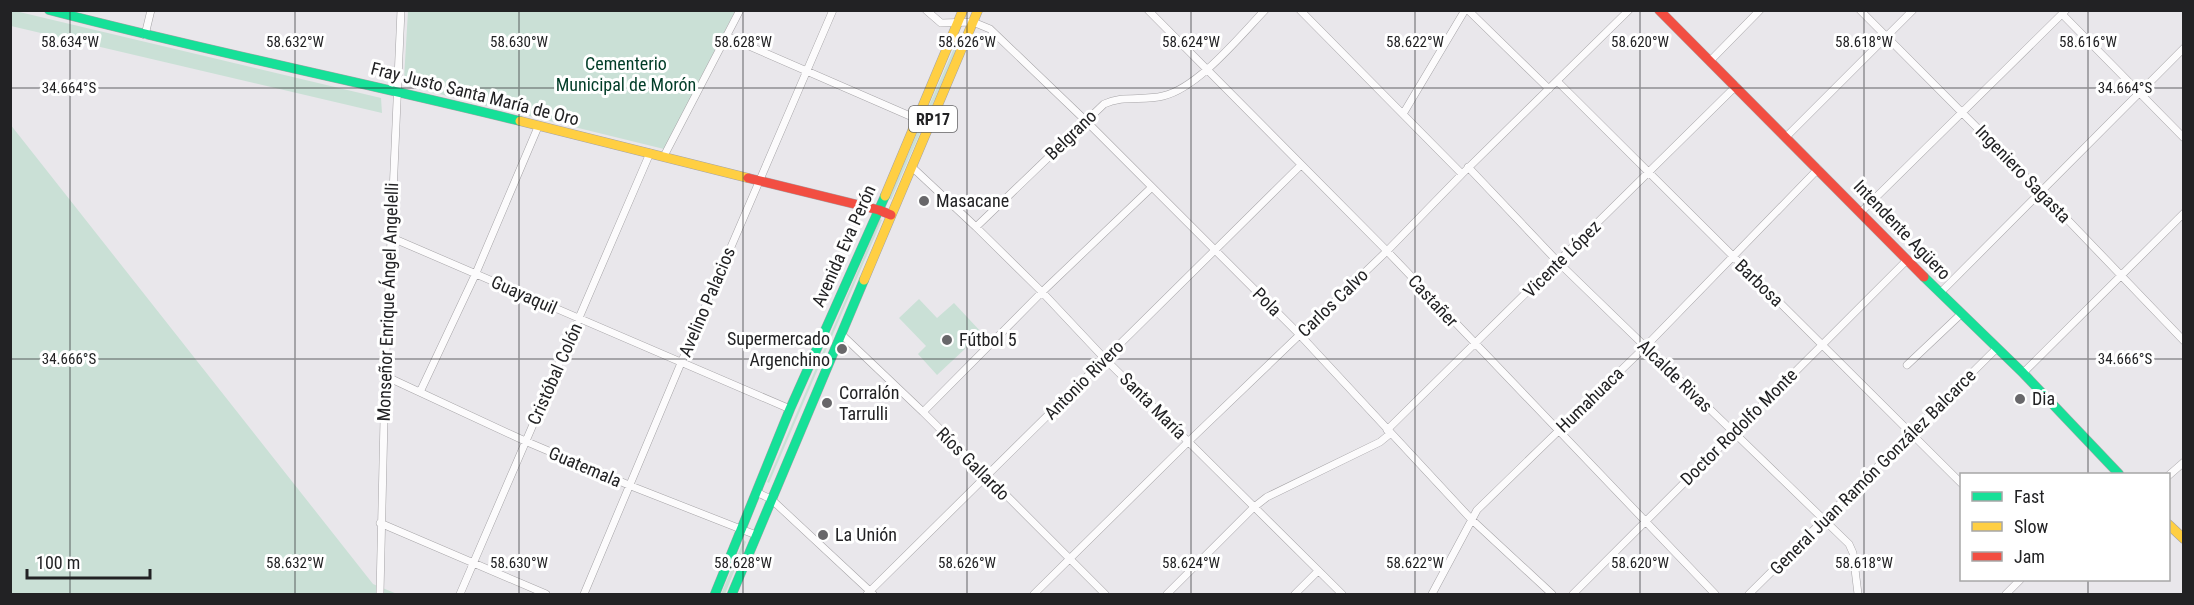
<svg xmlns="http://www.w3.org/2000/svg" width="2194" height="605" font-family="'Roboto Condensed',sans-serif">
<style>
.green{fill:#cae0d6}
.lines{fill:none;stroke-linecap:round;stroke-linejoin:round}
.street-casing{stroke:#a5a3a6;stroke-width:8}
.fast-casing{stroke:#a5a3a6;stroke-width:10}
.slow-casing{stroke:#a5a3a6;stroke-width:10}
.jam-casing{stroke:#a5a3a6;stroke-width:10}
.street{stroke:#fcfbfc;stroke-width:7}
.fast{stroke:#16e098;stroke-width:9}
.slow{stroke:#ffcf43;stroke-width:9}
.jam{stroke:#f24e42;stroke-width:9}
.ticks{fill:none;stroke:#222224;stroke-width:1.5;stroke-opacity:0.45}
.poi-dot{fill:#68676a;stroke:#fff;stroke-width:2}
.labels{text-anchor:middle;stroke-width:6;stroke-linejoin:round;paint-order:stroke}
.shield{fill:#fff;stroke:#646466;stroke-width:1.5}
.shield-label{font-size:16px;font-weight:bold;fill:#222224}
.park-label{font-size:18px;fill:#003c27;stroke:#fff}
.street-label{font-size:18px;fill:#222224;stroke:#fff}
.poi-label{font-size:18px;fill:#222224;stroke:#fff;text-anchor:start}
.ticks-label{font-size:15px;text-anchor:middle;fill:#222224;stroke:#fff;stroke-width:6;stroke-linejoin:round;paint-order:stroke}
</style>
<rect width="100%" height="100%" fill="#e9e7eb"/>
<path class="green" d="M11,10l370,88 1,15 -371,-87z
M408,11h327l-71,138 -253,-62 -7,-8z
M954,48l2,2 -65,150 -2,-2z
M10,124l363,460 24,10h-386z
M880,219l2,1 -113,263 -2,-1z
M919,299l18,19 17,-15 28,30 -45,42 -19,-21 8,-8 -27,-28z
M744,540l2,2 -21,52h-4z"/>
<g class="lines">
<defs>
<path id="street" d="M926,10l15,13 32,-1 17,7 95,91 215,215 171,184 81,75
M1148,10l239,241 328,343
M1300,10l162,164
M1468,10l81,79
M1860,10l180,181 144,150
M2062,14l122,124
M145,35l6,-25
M726,36l191,83
M1711,60l49,-50
M1557,81l405,403
M1403,114l62,-104
M1786,137l127,-127
M664,156l76,-146
M1468,167l91,96 290,281 4,9 5,41
M913,168l63,59 66,65 63,67 237,235
M1861,212l205,-202
M976,227l128,-123c19,-9 39,-3 59,-8 35,-8 77,-60 102,-86
M390,237l400,172
M1940,293l244,-245
M841,334l82,78 182,182
M1907,365l54,-51
M2023,373l161,-160
M385,376l140,65 106,45 125,49
M420,392l56,-119 62,-146
M923,412l119,-120 110,-105
M1387,430l349,-344
M2168,476l16,-14
M756,492l15,7 102,95
M380,523l166,71
M380,593l5,-217 16,-366
M460,594l190,-441
M584,594l97,-231 152,-353
M867,594l434,-429
M1034,594l155,-153 198,-190 75,-77 167,-164
M1167,594l86,-86 14,-11 113,-55 11,-9
M1295,594l23,-23
M1432,594l45,-84 168,-163 173,-178
M1573,594l333,-333
M1749,594l247,-245
M2006,594l14,-14"/>
<path id="fast" d="M49,10c156,41 314,72 471,111
M1924,277l99,96 96,101
M715,594l75,-185 95,-213
M732,594l132,-314"/>
<path id="slow" d="M520,121l228,57
M885,196l78,-186
M864,280l114,-270
M2168,524l16,15"/>
<path id="jam" d="M1659,10l265,267
M748,178l131,32 12,5"/>
</defs>
<use href="#street" class="street-casing"/>
<use href="#fast" class="fast-casing"/>
<use href="#slow" class="slow-casing"/>
<use href="#jam" class="jam-casing"/>
<use href="#street" class="street"/>
<use href="#fast" class="fast"/>
<use href="#slow" class="slow"/>
<use href="#jam" class="jam"/>
</g>
<path class="ticks" d="M70,10v584M295,10v584M519,10v584M743,10v584M967,10v584M1191,10v584M1415,10v584M1640,10v584M1864,10v584M2088,10v464M10,88h2174M10,359h2174M2088,580v14"/>
<g class="poi-dot">
<circle cx="924" cy="201" r="6"/>
<circle cx="947" cy="340" r="6"/>
<circle cx="842" cy="349" r="6"/>
<circle cx="2020" cy="399" r="6"/>
<circle cx="827" cy="403" r="6"/>
<circle cx="823" cy="535" r="6"/>
</g>
<g class="labels">
<rect class="shield" x="909" y="106" width="48" height="26" rx="4.5"/>
<g class="shield-label">
<text x="933" y="125">RP17</text>
</g>
<g class="park-label">
<text x="626" y="70">Cementerio<tspan x="626" dy="21">Municipal de Morón</tspan></text>
</g>
<g class="street-label">
<text transform="translate(475 94) rotate(14)" y="6">Fray Justo Santa María de Oro</text>
<text transform="translate(1071 135) rotate(-44)" y="6">Belgrano</text>
<text transform="translate(2023 174) rotate(46)" y="6">Ingeniero Sagasta</text>
<text transform="translate(1902 230) rotate(46)" y="6">Intendente Agüero</text>
<text transform="translate(844 246) rotate(-66)" y="6">Avenida Eva Perón</text>
<text transform="translate(1562 259) rotate(-45)" y="6">Vicente López</text>
<text transform="translate(1759 283) rotate(44)" y="6">Barbosa</text>
<text transform="translate(524 295) rotate(24)" y="6">Guayaquil</text>
<text transform="translate(1433 301) rotate(47)" y="6">Castañer</text>
<text transform="translate(388 302) rotate(-88)" y="6">Monseñor Enrique Ángel Angelelli</text>
<text transform="translate(707 302) rotate(-67)" y="6">Avelino Palacios</text>
<text transform="translate(1267 302) rotate(45)" y="6">Pola</text>
<text transform="translate(1333 303) rotate(-44)" y="6">Carlos Calvo</text>
<text transform="translate(555 374) rotate(-66)" y="6">Cristóbal Colón</text>
<text transform="translate(1675 376) rotate(44)" y="6">Alcalde Rivas</text>
<text transform="translate(1084 380) rotate(-45)" y="6">Antonio Rivero</text>
<text transform="translate(1590 400) rotate(-44)" y="6">Humahuaca</text>
<text transform="translate(1153 406) rotate(45)" y="6">Santa María</text>
<text transform="translate(1739 427) rotate(-45)" y="6">Doctor Rodolfo Monte</text>
<text transform="translate(973 464) rotate(45)" y="6">Ríos Gallardo</text>
<text transform="translate(585 467) rotate(23)" y="6">Guatemala</text>
<text transform="translate(1873 472) rotate(-45)" y="6">General Juan Ramón González Balcarce</text>
</g>
<g class="poi-label">
<text x="936" y="207">Masacane</text>
<text x="830" y="345" text-anchor="end">Supermercado<tspan x="830" dy="21">Argenchino</tspan></text>
<text x="959" y="346">Fútbol 5</text>
<text x="839" y="399">Corralón<tspan x="839" dy="21">Tarrulli</tspan></text>
<text x="2032" y="405">Dia</text>
<text x="835" y="541">La Unión</text>
</g>
</g>
<g class="ticks-label">
<text x="70" y="47">58.634°W</text>
<text x="295" y="47">58.632°W</text>
<text x="519" y="47">58.630°W</text>
<text x="743" y="47">58.628°W</text>
<text x="967" y="47">58.626°W</text>
<text x="1191" y="47">58.624°W</text>
<text x="1415" y="47">58.622°W</text>
<text x="1640" y="47">58.620°W</text>
<text x="1864" y="47">58.618°W</text>
<text x="2088" y="47">58.616°W</text>
<text x="69" y="93">34.664°S</text>
<text x="2125" y="93">34.664°S</text>
<text x="69" y="364">34.666°S</text>
<text x="2125" y="364">34.666°S</text>
<text x="295" y="568">58.632°W</text>
<text x="519" y="568">58.630°W</text>
<text x="743" y="568">58.628°W</text>
<text x="967" y="568">58.626°W</text>
<text x="1191" y="568">58.624°W</text>
<text x="1415" y="568">58.622°W</text>
<text x="1640" y="568">58.620°W</text>
<text x="1864" y="568">58.618°W</text>
</g>
<rect width="2194" height="605" fill="none" stroke="#222224" stroke-width="24"/>
<rect x="1960" y="473" width="210" height="108" fill="#ffffff" stroke="#a7a7a7" stroke-width="1.5"/>
<rect x="1972" y="492" width="30" height="9" fill="#16e098" stroke="#a7a7a7" stroke-width="1.5"/>
<text x="2014" y="503" font-size="18" fill="#222224">Fast</text>
<rect x="1972" y="522" width="30" height="9" fill="#ffcf43" stroke="#a7a7a7" stroke-width="1.5"/>
<text x="2014" y="533" font-size="18" fill="#222224">Slow</text>
<rect x="1972" y="552" width="30" height="9" fill="#f24e42" stroke="#a7a7a7" stroke-width="1.5"/>
<text x="2014" y="563" font-size="18" fill="#222224">Jam</text>
<path d="M27 569v9h123v-9" fill="none" stroke="#222224" stroke-width="3"/>
<text x="36" y="569" font-size="18" fill="#222224" stroke="#ffffff" stroke-width="4.5" paint-order="stroke">100 m</text>
</svg>
